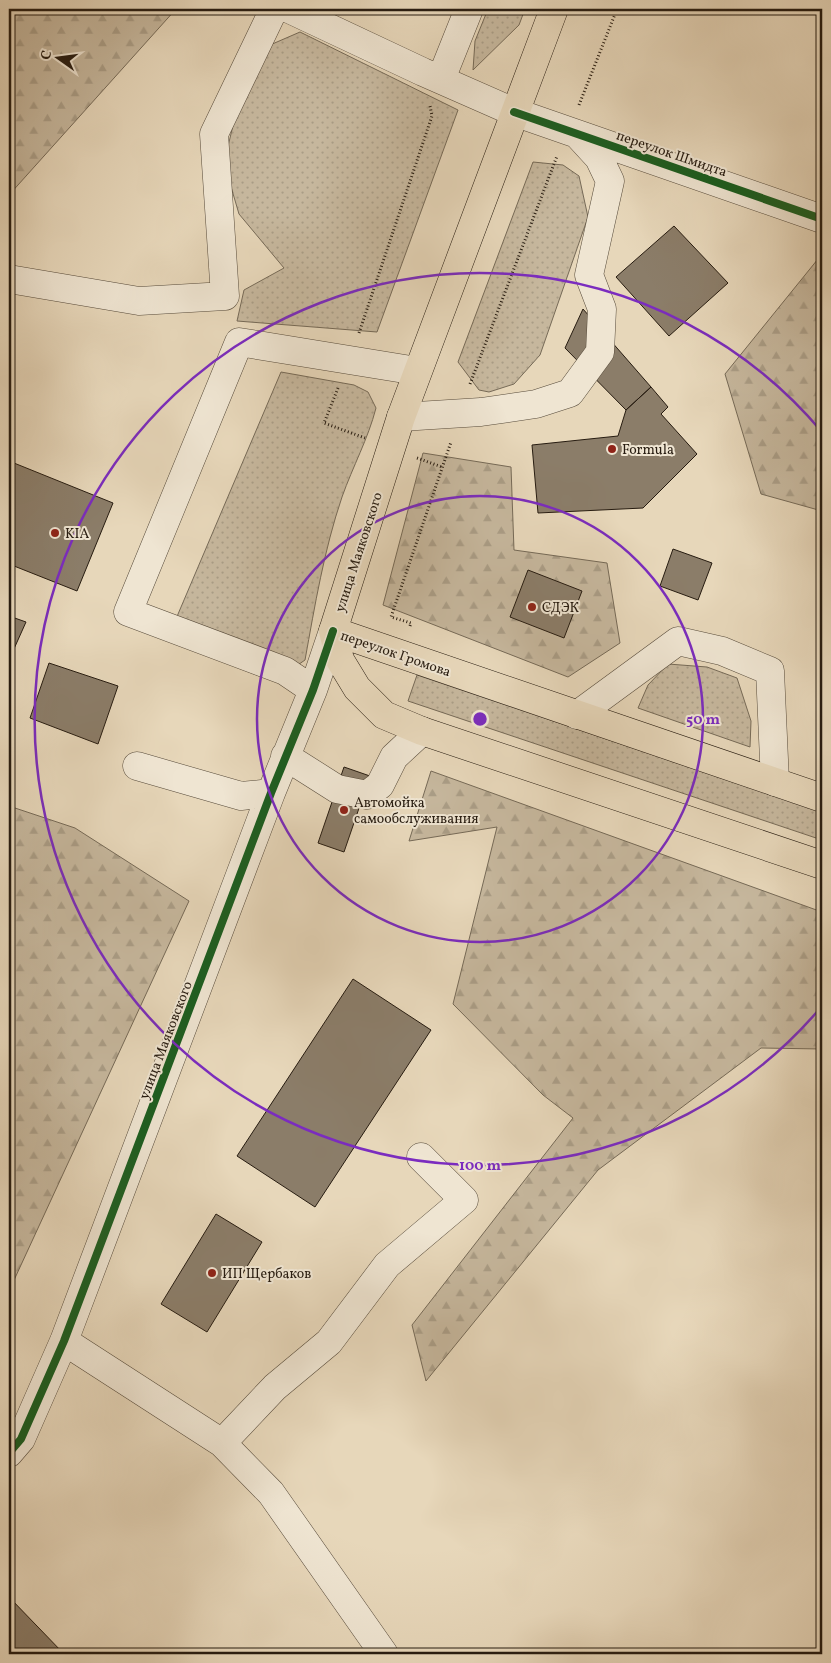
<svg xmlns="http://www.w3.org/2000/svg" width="831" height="1663" font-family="Vollkorn,serif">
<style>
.grass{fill:url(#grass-dots);stroke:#766a57}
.forest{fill:url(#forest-firs);stroke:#766a57}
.building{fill:#8b7d69;stroke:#271c11}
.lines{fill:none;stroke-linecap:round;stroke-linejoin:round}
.minor-casing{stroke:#574b3b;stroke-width:29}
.major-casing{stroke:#271c11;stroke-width:29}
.path{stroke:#271c11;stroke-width:3;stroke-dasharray:1 2.5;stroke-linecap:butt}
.minor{stroke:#efe5d2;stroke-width:28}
.major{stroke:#e7d7ba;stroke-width:28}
.cycleway-casing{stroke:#efe5d2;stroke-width:11}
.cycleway{stroke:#1b5e20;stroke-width:8}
.ring{fill:none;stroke:#7b2cbf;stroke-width:2.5}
.poi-dot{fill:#8f2418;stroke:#efe5d2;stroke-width:2}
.labels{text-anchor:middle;stroke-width:4;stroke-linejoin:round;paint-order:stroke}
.street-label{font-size:14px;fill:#271c11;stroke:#efe5d2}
.poi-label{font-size:14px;fill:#271c11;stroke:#efe5d2;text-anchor:start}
.centre{fill:#7b2cbf;stroke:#efe5d2;stroke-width:2.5}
.ring-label{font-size:15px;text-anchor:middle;font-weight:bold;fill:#7b2cbf;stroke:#efe5d2;stroke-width:4;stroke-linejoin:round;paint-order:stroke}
</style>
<defs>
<pattern id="grass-dots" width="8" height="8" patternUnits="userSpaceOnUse" patternTransform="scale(1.25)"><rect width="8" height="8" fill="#c6b79d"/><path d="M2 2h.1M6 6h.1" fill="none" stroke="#aa9d86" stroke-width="1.8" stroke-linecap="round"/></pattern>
<pattern id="forest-firs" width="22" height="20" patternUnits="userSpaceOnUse" patternTransform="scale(1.25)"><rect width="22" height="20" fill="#c6b79d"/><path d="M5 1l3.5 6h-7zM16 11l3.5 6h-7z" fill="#aa9d86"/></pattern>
</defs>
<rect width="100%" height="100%" fill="#e7d7ba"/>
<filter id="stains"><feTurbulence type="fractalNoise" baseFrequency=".004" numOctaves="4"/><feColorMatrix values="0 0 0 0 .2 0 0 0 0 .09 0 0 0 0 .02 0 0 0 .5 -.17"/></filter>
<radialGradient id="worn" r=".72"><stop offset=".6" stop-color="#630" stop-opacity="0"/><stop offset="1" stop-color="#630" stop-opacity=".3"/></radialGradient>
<path class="grass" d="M488,9h37l-6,16 -46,45 2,-29z
M300,32l158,78 -81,222 -140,-11 7,-31 40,-22 -45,-54 -15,-51 18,-75 28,-43z
M533,162l30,3 16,11 9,41 -48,138 -26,29 -25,8 -10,-2 -21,-28z
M281,372l73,13 14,7 8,16c-8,31 -23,58 -34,89 -18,53 -27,108 -37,163l-23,16 -20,1 -95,-37z
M668,664l39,3 30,11 14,43 -1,26 -112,-39 10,-23z
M417,675l405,137v28l-414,-139z"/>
<path class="forest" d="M9,9h167l-167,186z
M822,254v257l-61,-17 -36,-120z
M423,453l88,14 3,83 93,13 13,80 -52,34 -185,-72z
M431,771l391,141v137l-61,-1 -163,122 -172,211 -14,-56 161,-207 -30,-23 -90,-91 44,-177 -88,14z
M9,806l66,22 114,73 -180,390z"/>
<path class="building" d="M674,226l54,57 -59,53 -53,-59z
M583,309l68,78 -25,23 -61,-62z
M651,387l17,20 -7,7 36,40 -54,54 -105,5 -6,-68 86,-9 8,-26z
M9,461l104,42 -36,88 -68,-27z
M673,549l39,14 -14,37 -38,-14z
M528,570l54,21 -18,47 -54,-21z
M9,616l17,6 -17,38z
M49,663l69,23 -20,58 -68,-26z
M344,767l26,9 -26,76 -26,-9z
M353,979l78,51 -116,177 -78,-51z
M216,1214l46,28 -55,90 -46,-28z
M9,1597l55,57h-55z"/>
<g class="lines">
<defs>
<path id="minor" d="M289,9l134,63 91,40 308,107
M441,79l28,-70
M9,279l130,22 86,-5 -11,-162 60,-125
M401,417l80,-5 55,-8 34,-11 30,-41 2,-43 -13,-34 21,-94 -11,-23 -22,-24
M313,690l-28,-19 -157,-59 111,-270 178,29
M577,715l101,-74 44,10 48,20 5,111
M285,756l52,33 30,6 13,-10 14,-28 28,-26
M137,766l104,30 30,-3
M64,1341l158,102 49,50 113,161
M222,1443l53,-56 54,-45 58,-77 77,-65 -43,-43
M9,1453l12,-14 43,-98 207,-548 42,-103 20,-59"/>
<path id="major" d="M333,631l68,-214 153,-408
M822,798l-489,-167 7,29 17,28 27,27 38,16 400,134"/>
</defs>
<use href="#minor" class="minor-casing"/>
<use href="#major" class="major-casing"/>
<path class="path" d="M579,105l38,-96
M359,333l73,-217 -2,-10
M470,384l87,-228
M338,388l-14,35 41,15
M417,458l25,9
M410,626l1,-3 -20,-6 60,-175"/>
<use href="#minor" class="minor"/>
<use href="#major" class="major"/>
<defs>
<path id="cycleway" d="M514,112l308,107
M9,1453l12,-14 43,-98 207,-548 42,-103 20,-59"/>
</defs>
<use href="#cycleway" class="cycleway-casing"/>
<use href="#cycleway" class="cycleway"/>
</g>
<g class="ring">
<circle cx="480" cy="719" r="223"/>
<path d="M822 1006A446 446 0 1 1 822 432"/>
</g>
<g class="poi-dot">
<circle cx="612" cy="449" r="5"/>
<circle cx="55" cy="533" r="5"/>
<circle cx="532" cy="607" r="5"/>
<circle cx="344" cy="810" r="5"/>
<circle cx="212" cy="1273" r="5"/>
</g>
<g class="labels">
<g class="street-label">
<text transform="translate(672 153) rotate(19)" y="5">переулок Шмидта</text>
<text transform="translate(358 552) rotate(-72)" y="5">улица Маяковского</text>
<text transform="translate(396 653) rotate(19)" y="5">переулок Громова</text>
<text transform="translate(165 1040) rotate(-69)" y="5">улица Маяковского</text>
</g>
<g class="poi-label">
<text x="622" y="454">Formula</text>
<text x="65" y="538">KIA</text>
<text x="542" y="612">СДЭК</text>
<text x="354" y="807">Автомойка<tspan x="354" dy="16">самообслуживания</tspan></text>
<text x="222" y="1278">ИП Щербаков</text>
</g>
</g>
<circle cx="480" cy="719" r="8" class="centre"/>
<g class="ring-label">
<text x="703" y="724">50 m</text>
<text x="480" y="1170">100 m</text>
</g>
<rect width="831" height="1663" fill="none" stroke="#e7d7ba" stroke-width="30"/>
<rect x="10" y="10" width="811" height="1643" fill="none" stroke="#271c11" stroke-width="2.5"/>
<rect x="15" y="15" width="801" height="1633" fill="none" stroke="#271c11"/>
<g transform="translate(58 58) rotate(284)" stroke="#efe5d2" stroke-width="4" paint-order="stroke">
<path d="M0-4L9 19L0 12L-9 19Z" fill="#271c11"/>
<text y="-8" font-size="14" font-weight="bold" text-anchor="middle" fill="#271c11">С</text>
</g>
<rect width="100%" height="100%" filter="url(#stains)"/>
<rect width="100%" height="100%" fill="url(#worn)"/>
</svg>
